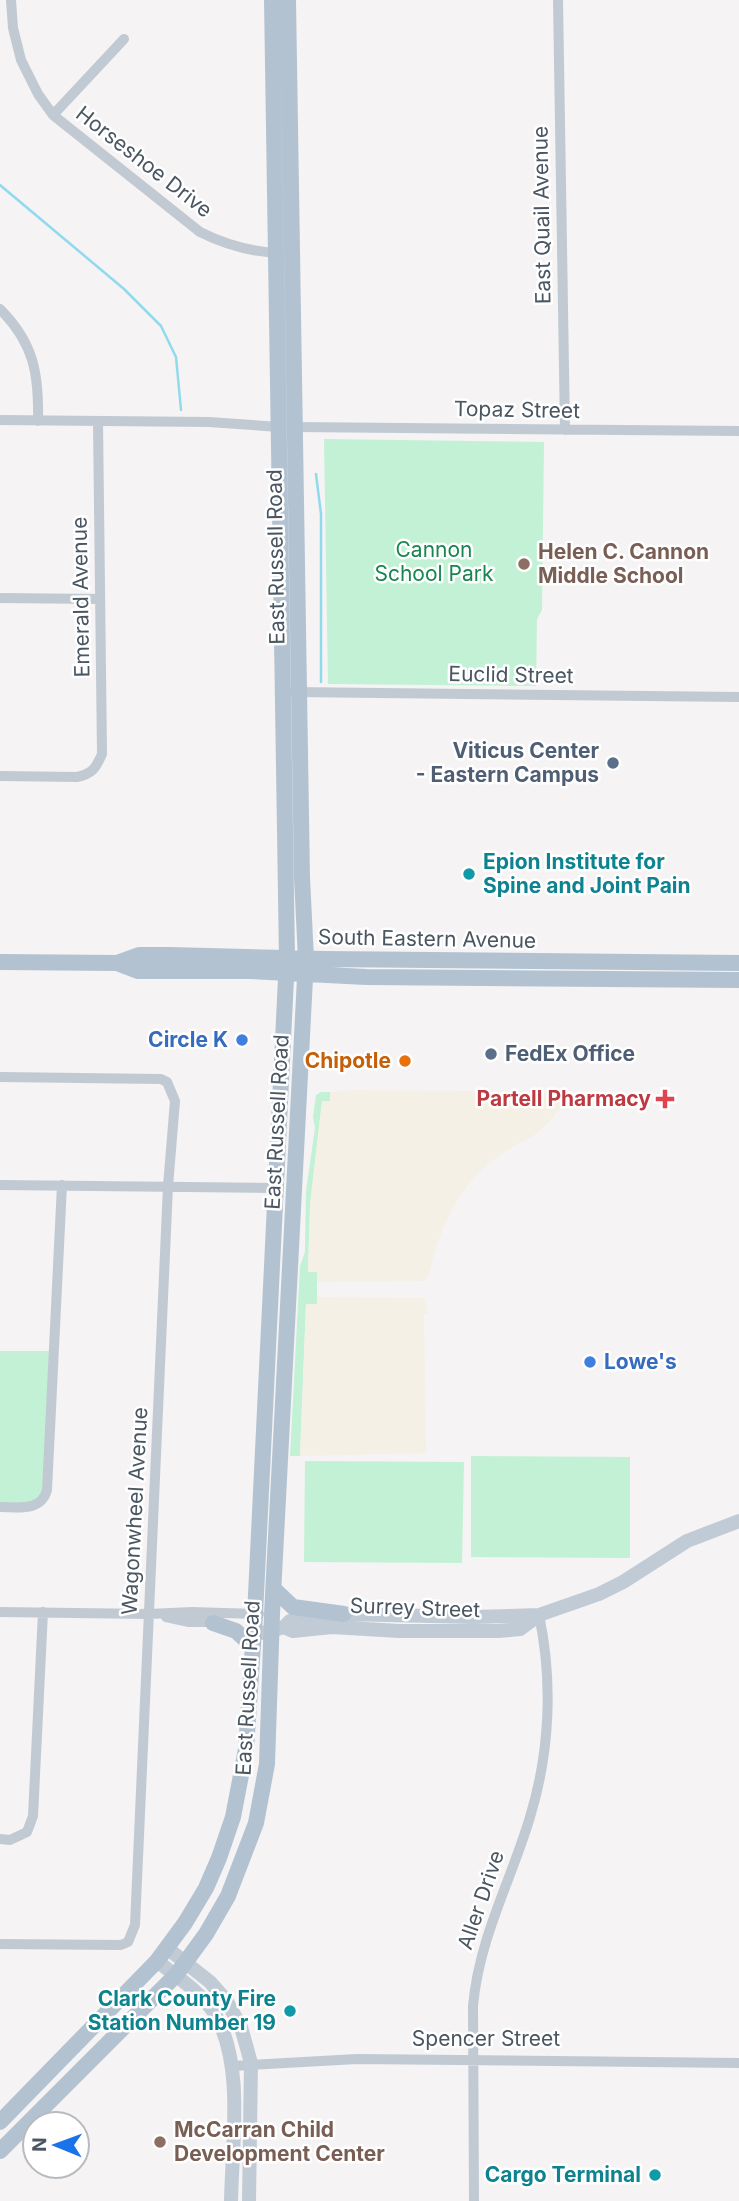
<svg xmlns="http://www.w3.org/2000/svg" width="739" height="2201" font-family="Inter,sans-serif">
<style>
.green{fill:#c3f1d5}
.sand{fill:#f5f0e5}
.lines{fill:none;stroke-linecap:round;stroke-linejoin:round}
.stream{stroke:#90daee;stroke-width:2.5}
.street{stroke:#c1cad2;stroke-width:10}
.secondary{stroke:#c1cbd6;stroke-width:14}
.primary{stroke:#b3c2d1;stroke-width:16}
.education-dot{fill:#8d6e63;stroke:#fff;stroke-width:2.5}
.service-dot{fill:#5c6f8a;stroke:#fff;stroke-width:2.5}
.culture-dot{fill:#0f9aa8;stroke:#fff;stroke-width:2.5}
.shop-dot{fill:#3f7fe0;stroke:#fff;stroke-width:2.5}
.food-dot{fill:#e8710a;stroke:#fff;stroke-width:2.5}
.health-dot{fill:#e0444e;stroke:#fff;stroke-width:2.5}
.labels{text-anchor:middle;stroke-width:5;stroke-linejoin:round;paint-order:stroke}
.street-label{font-size:21px;fill:#4a5661;stroke:#fff}
.park-label{font-size:21px;fill:#17864f;stroke:#fff}
.education-label{font-size:21px;font-weight:bold;fill:#785e54;stroke:#fff;text-anchor:start}
.service-label{font-size:21px;font-weight:bold;fill:#4e5e75;stroke:#fff;text-anchor:end}
.culture-label{font-size:21px;font-weight:bold;fill:#0d838f;stroke:#fff;text-anchor:end}
.shop-label{font-size:21px;font-weight:bold;fill:#366cbe;stroke:#fff;text-anchor:end}
.food-label{font-size:21px;font-weight:bold;fill:#c56008;stroke:#fff;text-anchor:end}
.health-label{font-size:21px;font-weight:bold;fill:#be3a42;stroke:#fff;text-anchor:end}
</style>
<rect width="100%" height="100%" fill="#f5f3f3"/>
<path class="green" d="M324,439l220,3 -2,168 -5,9 -1,67 -208,-2z
M321,1092h9v9l-8,1 -12,103 -2,66 9,1v32h-11l-6,152h-10l10,-190 5,-14 1,-61 9,-63 -2,-11 3,-22z
M0,1351h55l-8,142 -10,11h-37z
M471,1456l159,1v101l-159,-1z
M305,1461l159,1 -2,101 -158,-1z"/>
<path class="sand" d="M352,1090l207,2 5,1 2,7c-10,14 -19,26 -33,36 -8,5 -17,8 -24,13 -48,30 -68,73 -80,126l-5,6 -107,1v-10h-9l2,-67 12,-104h8v-9z
M317,1297l107,1 4,16h-4l2,139 -126,3 6,-152h11z"/>
<g class="lines">
<path class="stream" d="M0,185l124,104 37,37 15,31 5,53
M316,474l5,40v168"/>
<path class="street" d="M11,0l2,28 8,32 17,34 15,21 147,117c26,13 50,20 80,21
M558,0l7,430
M53,115l71,-76
M0,309c34,34 39,65 38,112
M0,420l209,2 70,5
M295,427l444,4
M0,598l100,1
M293,692l446,5
M0,776l77,1c15,-3 19,-9 25,-23l-4,-332
M0,1077l161,2 6,3 8,19 -7,85 -33,739 -7,17 -7,3 -121,-1
M0,1185l276,3
M0,1507c18,0 41,5 47,-17l15,-305
M0,1612l149,2 43,-2 67,2
M166,1617l23,5h30
M0,1839l10,1 17,-8 6,-16 10,-204
M233,2066l124,-7 382,4
M474,2201l-1,-195c6,-68 38,-125 57,-189 20,-65 23,-136 9,-202"/>
<path class="secondary" d="M284,1627l9,4 39,-4 67,4h100l21,-2 19,-14
M263,1633l21,-6 6,-6 54,-7 130,3 65,-2 60,-21 24,-12 64,-41 52,-20
M167,1948l43,34 16,18 15,27 10,36 -2,138
M157,1961c19,15 42,30 56,50 32,50 19,132 18,190"/>
<path class="primary" d="M0,962l117,1 22,-8h30l155,4 415,4
M117,963l21,8h113l115,6 373,3
M274,1589l19,18 51,7
M213,1623l23,8 15,14
M0,2122l157,-161 28,-38 21,-35 13,-30 14,-41 13,-68 9,-134 32,-657 -15,-958
M0,2151l176,-176 30,-41 22,-38 28,-73 11,-59 5,-150 34,-655 -4,-81 -14,-878"/>
</g>
<g class="education-dot">
<circle cx="524" cy="564" r="7"/>
<circle cx="160" cy="2142" r="7"/>
</g>
<g class="service-dot">
<circle cx="613" cy="763" r="7"/>
<circle cx="491" cy="1054" r="7"/>
</g>
<g class="culture-dot">
<circle cx="469" cy="874" r="7"/>
<circle cx="290" cy="2011" r="7"/>
<circle cx="655" cy="2175" r="7"/>
</g>
<g class="shop-dot">
<circle cx="242" cy="1040" r="7"/>
<circle cx="590" cy="1362" r="7"/>
</g>
<circle class="food-dot" cx="405" cy="1061" r="7"/>
<path class="health-dot" d="M661.5 1088.5h7v7h7v7h-7v7h-7v-7h-7v-7h7z"/>
<g class="labels">
<g class="street-label">
<text transform="translate(144 162) rotate(38)" y="7">Horseshoe Drive</text>
<text transform="translate(542 215) rotate(-91)" y="7">East Quail Avenue</text>
<text transform="translate(517 410) rotate(1)" y="7">Topaz Street</text>
<text transform="translate(276 557) rotate(-91)" y="7">East Russell Road</text>
<text transform="translate(81 597) rotate(-91)" y="7">Emerald Avenue</text>
<text transform="translate(511 675) rotate(1)" y="7">Euclid Street</text>
<text transform="translate(427 939) rotate(1)" y="7">South Eastern Avenue</text>
<text transform="translate(277 1122) rotate(-87)" y="7">East Russell Road</text>
<text transform="translate(135 1511) rotate(-87)" y="7">Wagonwheel Avenue</text>
<text transform="translate(415 1608) rotate(2)" y="7">Surrey Street</text>
<text transform="translate(248 1688) rotate(-87)" y="7">East Russell Road</text>
<text transform="translate(481 1900) rotate(-71)" y="7">Aller Drive</text>
<text x="486" y="2046">Spencer Street</text>
</g>
<g class="park-label">
<text x="434" y="557">Cannon<tspan x="434" dy="24">School Park</tspan></text>
</g>
<g class="education-label">
<text x="538" y="559">Helen C. Cannon<tspan x="538" dy="24">Middle School</tspan></text>
<text x="174" y="2137">McCarran Child<tspan x="174" dy="24">Development Center</tspan></text>
</g>
<g class="service-label">
<text x="599" y="758">Viticus Center<tspan x="599" dy="24">- Eastern Campus</tspan></text>
<text x="505" y="1061" text-anchor="start">FedEx Office</text>
</g>
<g class="culture-label">
<text x="483" y="869" text-anchor="start">Epion Institute for<tspan x="483" dy="24">Spine and Joint Pain</tspan></text>
<text x="276" y="2006">Clark County Fire<tspan x="276" dy="24">Station Number 19</tspan></text>
<text x="641" y="2182">Cargo Terminal</text>
</g>
<g class="shop-label">
<text x="228" y="1047">Circle K</text>
<text x="604" y="1369" text-anchor="start">Lowe's</text>
</g>
<g class="food-label">
<text x="391" y="1068">Chipotle</text>
</g>
<g class="health-label">
<text x="651" y="1106">Partell Pharmacy</text>
</g>
</g>
<g transform="translate(56 2145) rotate(271)"><circle r="33" fill="#ffffff" stroke="#b7bbc0" stroke-width="2"/>
<path d="M0-5L12 26L0 18L-12 26Z" fill="#1a73e8"/>
<text y="-10" font-size="19" font-weight="bold" text-anchor="middle" fill="#4a5661">N</text>
</g>
</svg>
